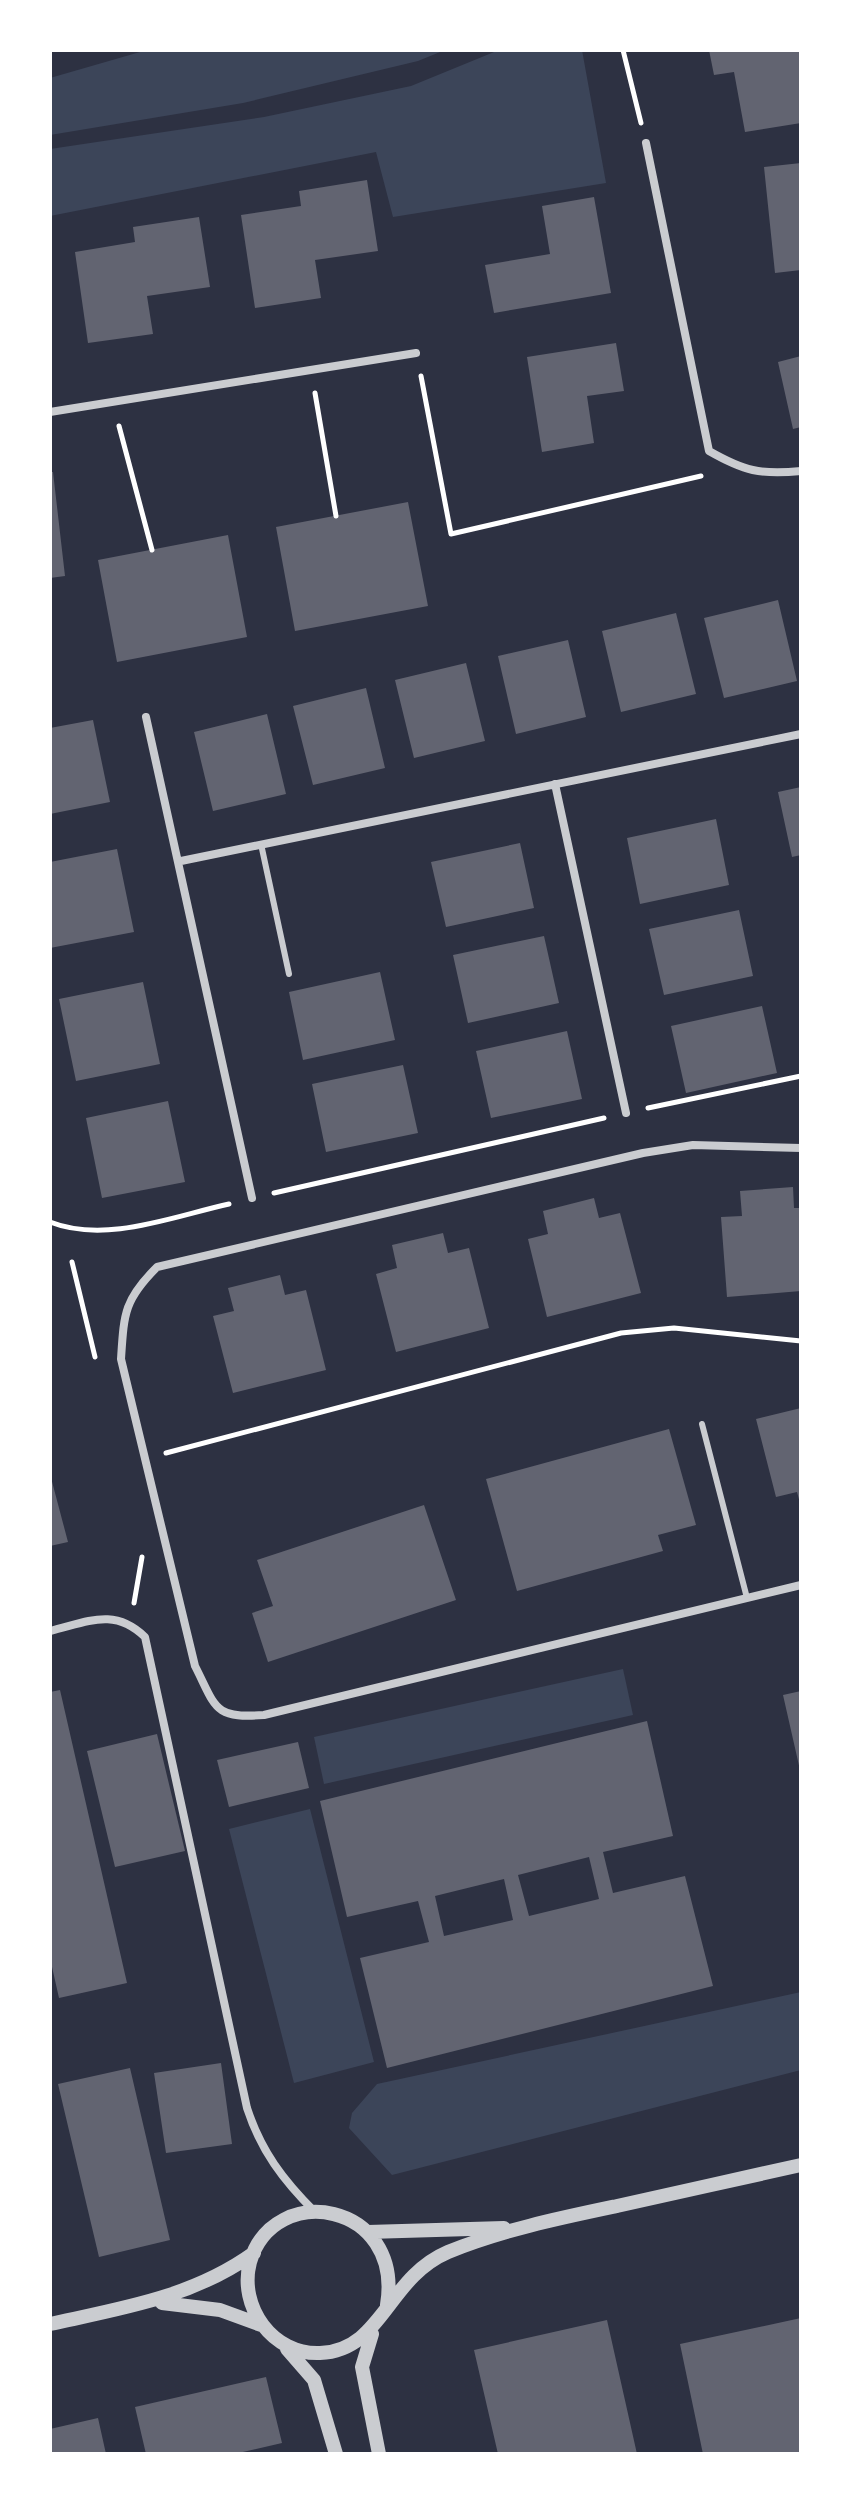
<svg xmlns="http://www.w3.org/2000/svg" width="851" height="2504" font-family="Rubik,sans-serif">
<style>
.green{fill:#3c4559}
.building{fill:#626471;fill-rule:evenodd}
.lines{fill:none;stroke-linecap:round;stroke-linejoin:round}
.path{stroke:#fff;stroke-width:5}
.service{stroke:#caccd0;stroke-width:6}
.minor{stroke:#caccd0;stroke-width:8}
.tertiary{stroke:#caccd0;stroke-width:14}
</style>
<rect width="100%" height="100%" fill="#2d3142"/>
<path class="green" d="M147,50h298l-27,11 -175,42 -193,32v-57z
M499,50h83l24,133 -213,34 -17,-65 -326,64v-67l214,-32 147,-31z
M623,1669l10,46 -309,69 -10,-47z
M310,1809l64,253 -80,21 -65,-254z
M801,1992v78l-409,105 -43,-47 3,-15 25,-29z"/>
<path class="building" d="M709,50h92v73l-56,9 -11,-60 -20,3z
M801,163v107l-26,3 -11,-106z
M367,180l11,71 -63,9 6,38 -66,10 -14,-93 60,-9 -2,-15z
M594,197l17,96 -117,20 -9,-48 65,-11 -8,-48z
M199,217l11,70 -63,9 6,38 -65,9 -13,-91 60,-10 -2,-15z
M616,343l8,48 -37,5 7,47 -52,9 -15,-95z
M801,356v71l-8,2 -15,-67z
M50,472h3l12,104 -15,2z
M408,502l20,104 -133,25 -19,-104z
M228,535l19,102 -130,25 -19,-102z
M778,600l19,81 -73,17 -20,-80z
M676,613l20,81 -75,18 -19,-81z
M568,640l18,77 -70,17 -18,-78z
M466,663l19,78 -71,17 -19,-78z
M366,688l19,80 -72,17 -20,-79z
M267,714l19,80 -73,17 -19,-79z
M93,720l17,82 -60,12v-86z
M801,787v68l-9,2 -14,-65z
M716,819l13,66 -89,19 -13,-66z
M520,843l14,65 -88,19 -15,-65z
M117,849l17,83 -84,16v-86z
M739,910l14,66 -89,19 -15,-66z
M544,936l15,67 -91,20 -15,-68z
M380,972l15,68 -92,20 -14,-68z
M143,982l17,82 -84,17 -17,-82z
M762,1006l15,67 -91,20 -15,-67z
M567,1031l15,68 -91,19 -15,-67z
M403,1065l15,68 -92,19 -14,-68z
M168,1101l17,81 -83,16 -16,-80z
M793,1187l1,21h7v83l-74,6 -6,-80 21,-1 -2,-25z
M594,1198l5,20 21,-5 21,80 -94,24 -19,-78 20,-5 -5,-23z
M443,1233l5,20 21,-5 20,80 -93,24 -20,-78 21,-6 -5,-23z
M280,1275l5,20 21,-5 20,80 -93,23 -20,-77 21,-5 -6,-23z
M801,1408v95h-1l-3,-11 -21,5 -20,-78z
M669,1429l27,96 -38,10 5,16 -146,40 -31,-112z
M50,1474l18,68 -18,4z
M424,1505l32,95 -188,62 -16,-49 21,-7 -16,-46z
M60,1690l67,293 -68,15 -9,-40v-266z
M801,1691v78l-1,1 -17,-75z
M647,1721l26,115 -70,16 10,41 72,-17 28,110 -326,82 -27,-110 69,-16 -11,-41 -71,16 -27,-116zM589,1857l10,42 -70,17 -11,-41zM504,1879l9,41 -69,16 -9,-40z
M157,1734l28,117 -70,16 -28,-116z
M298,1742l11,46 -80,19 -12,-47z
M221,2063l11,81 -66,9 -12,-80z
M130,2068l40,172 -71,17 -41,-173z
M801,2318v136h-98l-23,-110z
M607,2320l30,134h-139l-24,-104z
M266,2377l16,66 -48,11h-88l-11,-47z
M98,2418l8,36h-56v-25z"/>
<g class="lines">
<path class="path" d="M623,50l18,73
M421,376l30,158 250,-58
M315,393l21,123
M119,426l33,124
M648,1108l153,-32
M274,1193l330,-75
M50,1222c56,22 124,-6 179,-18
M72,1262l23,95
M166,1453l455,-120 53,-5 127,13
M134,1603l8,-46"/>
<path class="service" d="M261,844l28,130
M702,1424l45,174"/>
<path class="minor" d="M646,143l63,308c35,20 51,24 92,20
M50,412l366,-59
M146,717l106,481
M555,784l71,329
M181,861l620,-127
M801,1148l-108,-3 -50,8 -486,114c-33,33 -33,46 -36,92l74,307c21,41 18,53 69,49l537,-130
M50,1631c38,-9 64,-24 95,6l102,471c14,43 36,72 68,104"/>
<path class="tertiary" d="M368,2232l136,-4
M162,2303l58,7 41,15
M387,2305c17,-103 -113,-125 -137,-43 -12,45 23,93 70,91 62,-2 67,-75 128,-101 54,-22 112,-34 169,-46 61,-14 123,-27 184,-41
M50,2324c73,-16 143,-27 204,-71
M372,2334l-10,33 17,87
M287,2349l27,31 22,74"/>
</g>
<rect width="851" height="2504" fill="none" stroke="#ffffff" stroke-width="104"/>
</svg>
